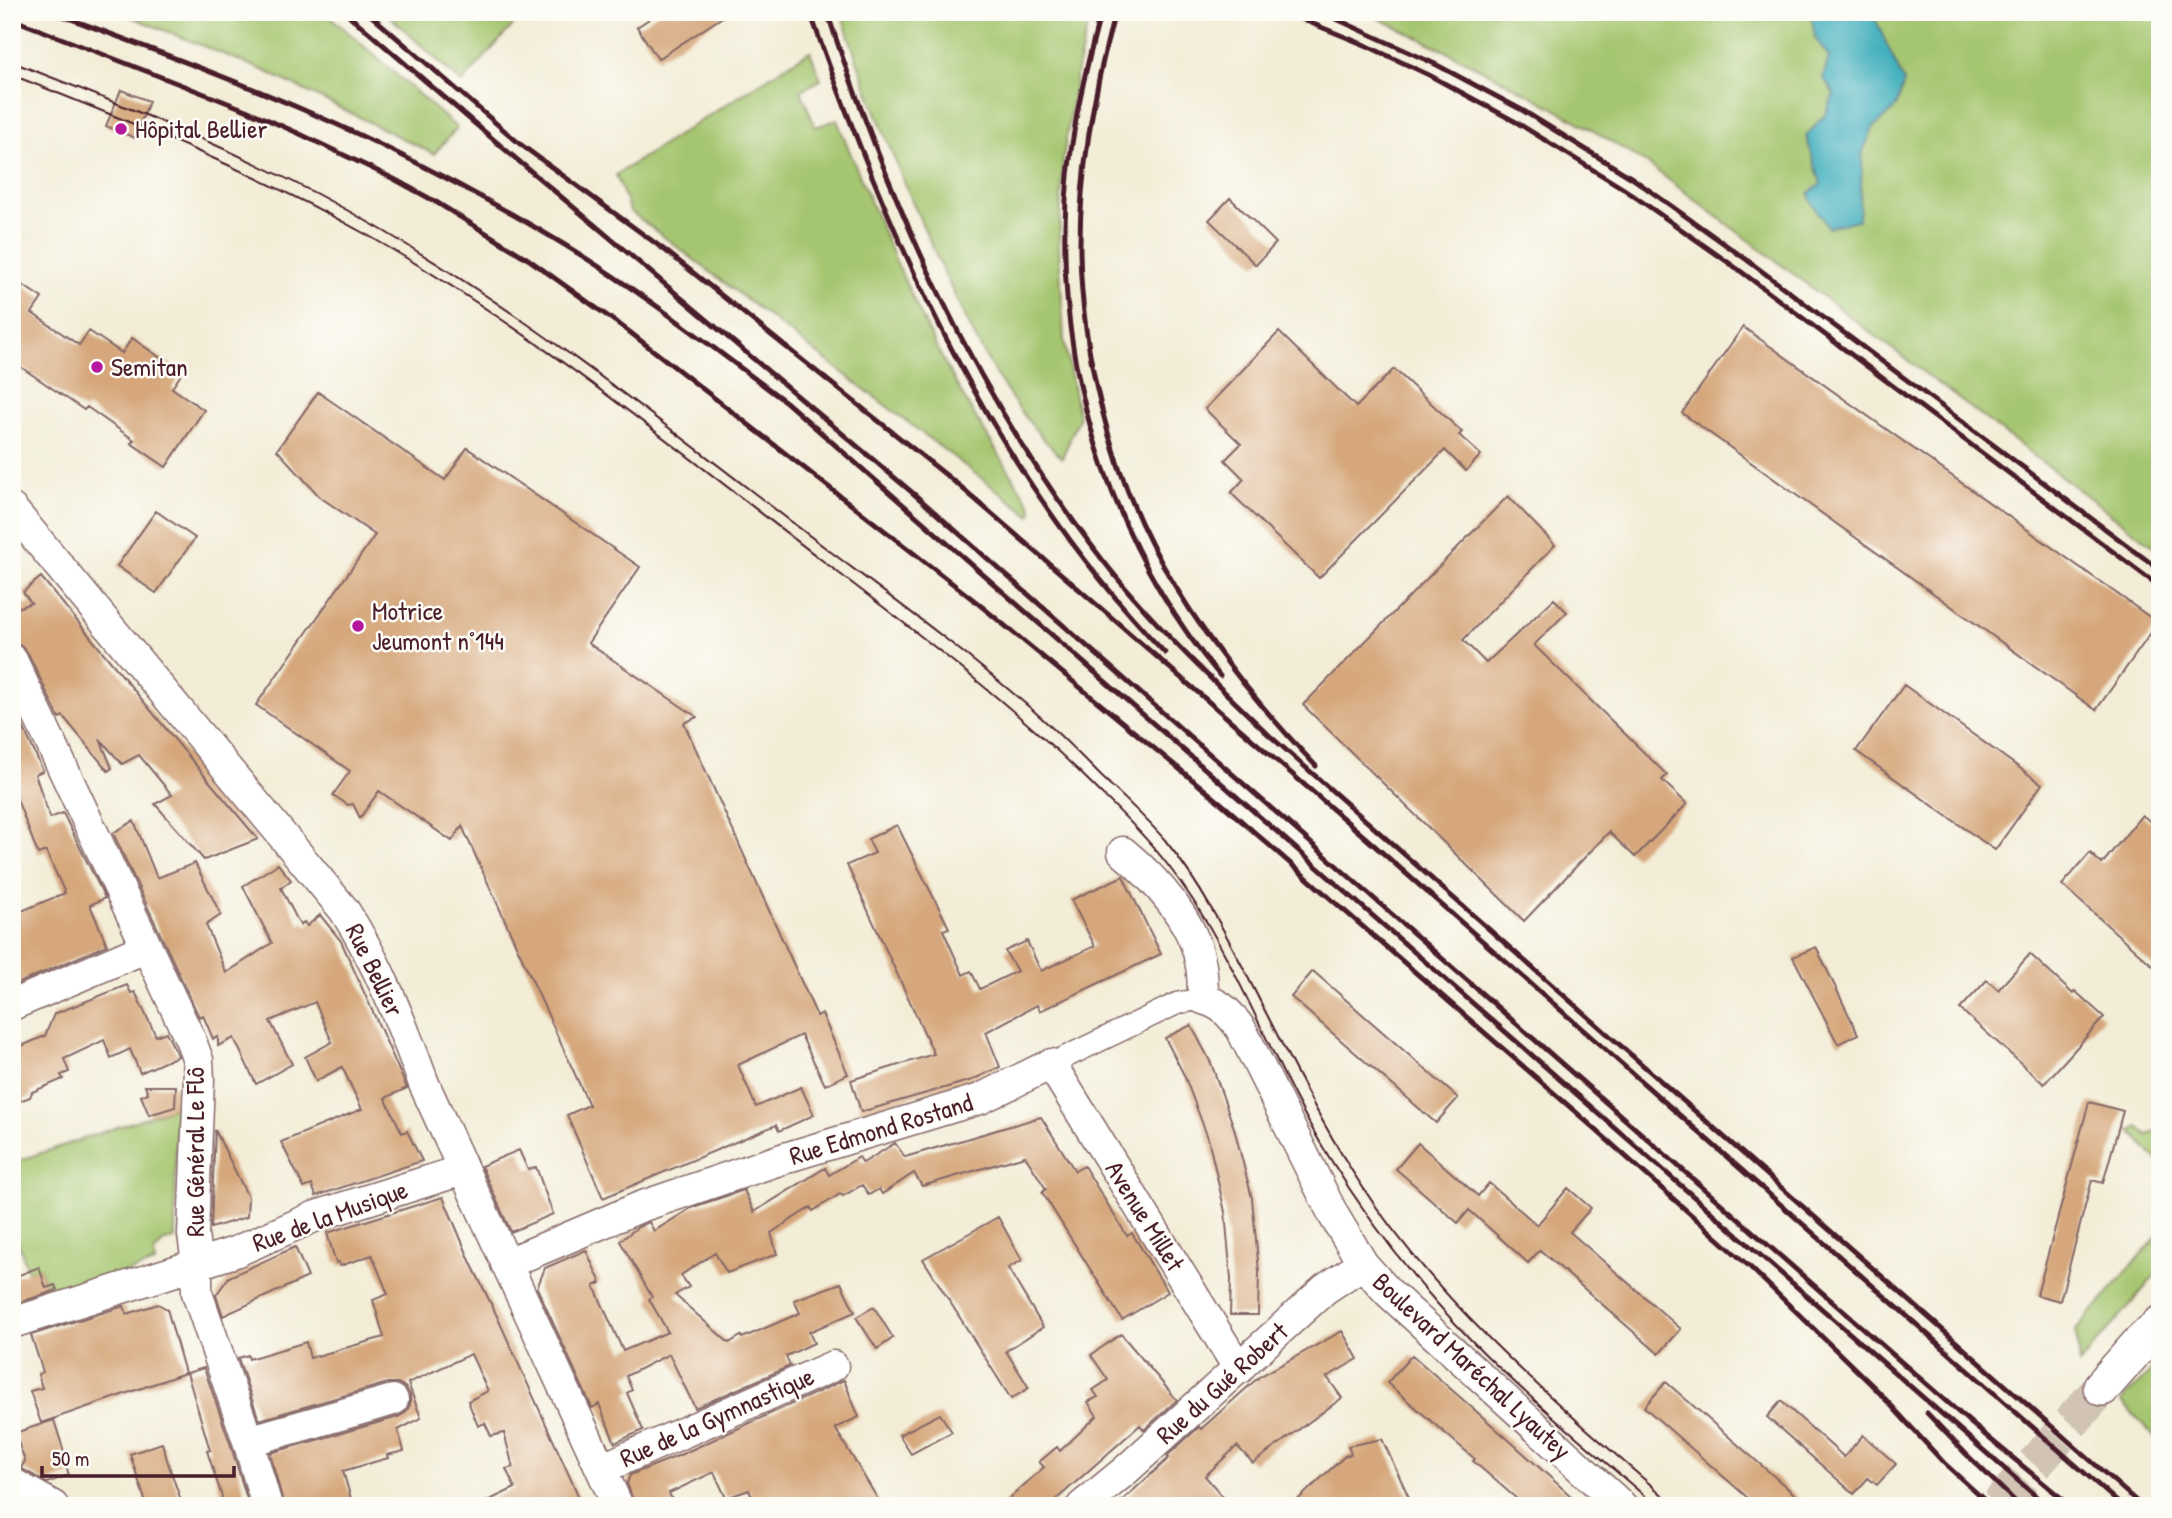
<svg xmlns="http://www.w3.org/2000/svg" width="2172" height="1518" font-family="'Patrick Hand',sans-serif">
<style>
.green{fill:#a5c66f;stroke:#78724d;stroke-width:2}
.water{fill:#3eadbc;stroke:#446674;stroke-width:2}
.building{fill:#d6a77b}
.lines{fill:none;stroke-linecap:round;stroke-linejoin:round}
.tertiary-tunnel{stroke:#d1c4b5;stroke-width:37;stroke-dasharray:37 18;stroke-linecap:butt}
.pedestrian-casing{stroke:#856767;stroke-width:24}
.minor-casing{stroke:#856767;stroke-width:33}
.tertiary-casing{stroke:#856767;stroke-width:40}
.pedestrian{stroke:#fff;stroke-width:21}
.minor{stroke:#fff;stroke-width:30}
.tertiary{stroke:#fff;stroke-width:37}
.tram{stroke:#4a1f2b;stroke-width:2}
.rail{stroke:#4a1f2b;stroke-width:5}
.poi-dot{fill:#b5179e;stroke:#fdfcf7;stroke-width:2.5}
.labels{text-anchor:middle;stroke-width:5;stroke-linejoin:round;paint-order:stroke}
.poi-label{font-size:26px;fill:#4a1f2b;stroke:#fdfcf7;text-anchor:start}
.street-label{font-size:26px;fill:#4a1f2b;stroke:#fdfcf7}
</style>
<rect width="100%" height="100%" fill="#fdfcf7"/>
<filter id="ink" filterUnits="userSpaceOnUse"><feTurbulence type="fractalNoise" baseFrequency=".0143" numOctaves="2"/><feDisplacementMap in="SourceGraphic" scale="14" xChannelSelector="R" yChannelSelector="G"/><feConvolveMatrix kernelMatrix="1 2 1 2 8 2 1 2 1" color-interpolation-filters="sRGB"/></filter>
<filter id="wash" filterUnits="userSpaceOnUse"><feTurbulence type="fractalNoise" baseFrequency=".00686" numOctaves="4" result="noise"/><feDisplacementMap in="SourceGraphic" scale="28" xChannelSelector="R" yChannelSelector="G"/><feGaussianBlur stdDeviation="1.57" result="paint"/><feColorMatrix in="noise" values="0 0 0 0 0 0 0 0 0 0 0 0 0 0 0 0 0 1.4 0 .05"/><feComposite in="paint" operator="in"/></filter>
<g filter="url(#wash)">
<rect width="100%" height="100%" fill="#f3edd7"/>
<path class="green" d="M119,12h206l132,116 -23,26 -169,-83z
M385,12h143l-9,6 -57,65z
M841,12h250l-14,58 -14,89 -4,87 5,94 15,78 -17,40c-59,-56 -93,-130 -126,-203 -36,-79 -69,-160 -95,-243z
M1365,12h795v539l-511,-386c-90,-58 -186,-107 -284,-153z
M810,51l11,29 -20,10 14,37 22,-7c29,72 58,143 92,212 29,61 67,118 103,175l-1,9 -401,-305 -14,-36z
M176,1107l-1,132 -11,2 -10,12 1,10 -96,32 -4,-10 -9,3 -7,-21 -11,5 -16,-49v-60z
M2138,1127l9,9 13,-8v36l-29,-33z
M2160,1233v37l-81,94 -3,-34z
M2160,1362v81l-39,-42z"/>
<path class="water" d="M1811,12h61l32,70 -8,25 -23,21 -10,23 -4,69 -31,7 -17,-26 -2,-8 12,-9 -15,-48 19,-21 9,-21 -11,-17 6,-20 -14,-19z"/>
<g id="blocks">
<path class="building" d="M660,12h70l-72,47 -21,-32z
M121,90l28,11 -14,37 -29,-12z
M1230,198l46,45 -20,22 -47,-45z
M12,278l30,20 -10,15 47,32 10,-14 33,22 10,-15 50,35 -10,15 32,22 -38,57 -35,-24 3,-3 -47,-33 -3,3 -72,-49z
M1743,327l415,296 -62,87 -414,-297z
M1279,332l77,75 38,-38 68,63 -3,3 22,20 -15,16 -21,-21 -126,128 -88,-85 13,-14 -19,-19 16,-16 -36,-35z
M318,392l127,88 22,-32 173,119 -52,76 109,74 -13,6 133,293 5,-2 26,60 -23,11 -24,-50 -63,30 18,42 45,-20 13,28 -35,16 -3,-6 -173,73 -36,-83 22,-10 -127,-279 -10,15 -73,-50 -19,27 -7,-14 -5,1 -15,-10 17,-24 -94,-66 119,-170 -55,-38 -43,-47z
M1508,496l47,49 -92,95 23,23 68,-64 13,13 -33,33 133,130 -5,5 25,24 -52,53 -26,-25 -85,89 -221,-216z
M156,511l39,27 -39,55 -39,-27z
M41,577l163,198 54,64 -54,21 -49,-56 17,-9 -33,-40 -17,9 -22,-25 12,29 -4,3 -45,-55 -4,2 -31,-65 -7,-8 -9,-2v-33l19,-7 -8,-11z
M1904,685l138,99 -47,66 -139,-99z
M12,702l31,69 -8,3 15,44 13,-5 42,85 -15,7 17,40 -95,41v-71l53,-22 -19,-42 -8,3 -26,-68z
M2142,815l18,14v143l-98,-87 28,-32 12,11z
M134,821l23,57 38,-15 26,52 -15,10 20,48 46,-30 -29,-57 35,-22 13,16 -10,8 19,37 4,-3 3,4 13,-11 21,26 66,147 -22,10 17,35 5,-2 15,30 -106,35 -4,-11 -8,3 -23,-46 81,-33 -20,-42 -26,14 -11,-24 27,-15 -17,-40 -45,19 22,43 -36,20 -22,-46 -16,8v-9l-5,2 -10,-24 -4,2 -86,-184z
M897,825l52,103 -6,2 20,45 8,-4 9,18 37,-18 -12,-20 22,-10 14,30 54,-25 -24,-46 52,-24 38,78 -121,57 -3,-6 -51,27 14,35 -28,13 -111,32 -10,-32 83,-26 -87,-189 28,-12 -7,-14z
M1816,947l42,87 -20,10 -45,-87z
M2030,954l43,40 2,-3 29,26 -60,67 -84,-75 27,-29 11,10z
M1313,971l145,127 -22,25 -145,-126z
M127,985l4,8 4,-1 21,44 10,-4 12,24 -38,17 -10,-24 -19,9 -7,-18 -40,19 5,13 -8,3 2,4 -31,13 -2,5 -18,7v-54l33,-14 9,-22z
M1191,1025l20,38 23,65 18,70 7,74 -1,43h-28l1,-36 -6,-67 -17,-74 -24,-63 -19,-37z
M145,1086h31l-1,21 -26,8 -8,-19 7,-3z
M2089,1102l34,9 -20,72 -11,-3 -32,121 -23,-6z
M1041,1117l34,54 9,-5 43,70 5,-3 36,59 -46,28 -80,-128 4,-3 -21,-33 -103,30 -8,-13 -32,21 -3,-5 -10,6 -7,-10 -19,11 -3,-2 -27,17 -2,-4 -40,26 6,21 -50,19 -12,-20 -34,22 8,12 -14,8 54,48 12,-7 1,2 58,-25 -6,-13 47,-17 14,29 -46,20 5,11 -28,13 4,10 -95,42 -26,-54 -43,22 6,14 -5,3 16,37 -28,13 -16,-39 -7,4 -55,-120 8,-20 41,-18 15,33 -7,3 29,65 45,-19 -19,-33 3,-2 -32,-56 18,-14 11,-5 5,9 39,-24 51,-17 10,22 71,-44 4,7 30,-18 4,6 32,-20 10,14z
M215,1130l33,67 -1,20 -36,11z
M1418,1143l60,53 11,-13 48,42 31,-37 23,20 -21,24 111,97 -22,25 -119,-104 -12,13 -59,-53 -11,13 -62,-54z
M519,1150l9,20 8,-3 17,47 -42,18 -30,-66z
M443,1197l28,66 25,51 87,192h-106l38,-18 -9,-19 7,-2 -9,-34 -13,3 -6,-13 -7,3 -10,-25 20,-10 -17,-37 -63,29 13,35 -23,12 6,21 -17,4 1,3 -45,13 10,35h-69l-14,-53 128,-36 7,-4 5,-8v-10l-4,-7 -8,-5h-10l-129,37 -21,-62 10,-3 1,4 57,-17 4,16 74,-21 -11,-37 15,-6 -16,-39 -32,11 -1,-4 -3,1 -9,-30z
M998,1217l24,43 -14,8 35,59 -37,24 23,37 -18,11 -88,-140z
M295,1247l13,30 -85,39 -7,-21 13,-18z
M39,1267l7,21 9,-3 2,5 -45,15v-27z
M158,1304l9,5 18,64 -144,50 -11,-32 12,-3 -4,-14 5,-2 -12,-37 93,-29 3,8z
M874,1307l19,31 -16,11 -21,-32z
M1342,1331l16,28 -31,18 15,21 -89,65 -16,-17 -32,30 26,30h-115l53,-48 -2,-2 32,-29 2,2 58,-52z
M1121,1334l56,66 -33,30 -4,-5 -91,81h-48l43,-39 -5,-5 18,-15 3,4 37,-35 -9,-14 10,-5 -5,-7 15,-10 -17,-25z
M1412,1355l98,86 72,65h-57l-52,-45 2,-2 -88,-76z
M204,1368l27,78 18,60h-24l-18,-55 3,-1 -23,-77z
M844,1380l15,37 -24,11 47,78h-126l-7,-16 -23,8 -12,-26 -45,21 6,13h-40l-8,-23 3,-8 50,-20z
M1666,1382l142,124h-51l-113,-99z
M1781,1401l63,56 19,-22 33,29 -19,21 -9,-7 -14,16 -87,-77z
M940,1414l12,18 -41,22 -12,-19z
M54,1420l10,32 -2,1 7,22 -22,8 -26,-15 4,-7 -10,-28z
M1382,1439l31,67h-122l54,-50 6,-2 -3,-8z
M162,1443l9,29 12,34h-36l-17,-52z"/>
</g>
</g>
<g filter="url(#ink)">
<use href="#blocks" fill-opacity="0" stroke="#856767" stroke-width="2"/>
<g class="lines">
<path class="tertiary-tunnel" d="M1998,1506l104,-119"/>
<defs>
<path id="pedestrian" d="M1051,1064l127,-61 25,-4"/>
<path id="minor" d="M12,509l332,401c35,54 58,114 80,174l194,422
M12,660l179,381 7,19 1,19 -6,156 4,28v30l51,148 19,65
M1123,852c31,26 70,68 77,109 3,12 3,25 3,38 19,5 27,15 38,30l93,187 29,48 25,28 234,214
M12,1005l133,-57
M506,1264l134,-57 148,-50 192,-58 71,-35 188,305
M12,1323l223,-71 81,-36 134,-42 12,-6
M248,1441l145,-41
M601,1469l232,-103
M12,1483l41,23
M1082,1506l44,-36 199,-181 38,-25"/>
<path id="tertiary" d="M2102,1387l36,-41 22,-21"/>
</defs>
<use href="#pedestrian" class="pedestrian-casing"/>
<use href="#minor" class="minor-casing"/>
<use href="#tertiary" class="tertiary-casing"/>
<use href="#pedestrian" class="pedestrian"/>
<use href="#minor" class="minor"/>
<use href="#tertiary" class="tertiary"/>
<path class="tram" d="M12,62c127,49 253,99 370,168 156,92 297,206 441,316 69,52 139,103 205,160 26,22 49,46 73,70 22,21 44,41 64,64 38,47 65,102 92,155 31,61 61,122 97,179 83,131 205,231 321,332
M12,75c122,48 243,97 357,161 160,91 308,213 454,325 93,71 184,139 267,221 26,26 54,52 77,82 69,87 103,199 162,293 41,66 89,129 144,185 57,58 122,110 183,164"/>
<path class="rail" d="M52,12c88,33 176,65 261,102 79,34 156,75 230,118 86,50 164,111 243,170l1261,1104
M345,12l163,140 406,342 912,802 146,128 99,82
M367,12l153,132 146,107 295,236 406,352 755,667
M810,12c81,232 183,462 355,641
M827,12c63,190 145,378 268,538 51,68 113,126 174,185l873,771
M1101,12c-19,70 -35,141 -36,214 -4,161 52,326 155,450
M1115,12c-21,78 -36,160 -35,241 2,96 28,207 72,292 42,81 101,155 164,221
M1284,12l81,33 64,30 87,47 108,67 115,81 421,317
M1321,12l114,52 87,46 110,68 115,82 413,310
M12,19l234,91 54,24 94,45 42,23 92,57 99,71 348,271 247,203 356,310 172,153 126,122 68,74 47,43
M1927,1413l39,41 54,52"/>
</g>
</g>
<g class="poi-dot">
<circle cx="121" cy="129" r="7"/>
<circle cx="97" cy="367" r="7"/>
<circle cx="358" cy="626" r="7"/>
</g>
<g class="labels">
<g class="poi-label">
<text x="135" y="138">Hôpital Bellier</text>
<text x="111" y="376">Semitan</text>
<text x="372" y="620">Motrice<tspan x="372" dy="30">Jeumont n°144</tspan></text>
</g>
<g class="street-label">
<text transform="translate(375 970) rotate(64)" y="9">Rue Bellier</text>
<text transform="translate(881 1129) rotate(-17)" y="9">Rue Edmond Rostand</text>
<text transform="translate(195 1152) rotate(-90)" y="9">Rue Général Le Flô</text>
<text transform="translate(330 1216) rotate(-20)" y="9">Rue de la Musique</text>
<text transform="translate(1145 1216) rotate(58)" y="9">Avenue Millet</text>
<text transform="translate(1472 1366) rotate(43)" y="9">Boulevard Maréchal Lyautey</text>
<text transform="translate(1222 1383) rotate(-42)" y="9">Rue du Gué Robert</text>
<text transform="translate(717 1417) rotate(-24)" y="9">Rue de la Gymnastique</text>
</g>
</g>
<rect width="2172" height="1518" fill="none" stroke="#fdfcf7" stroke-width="42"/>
<path d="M42 1466v10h192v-10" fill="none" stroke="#4a1f2b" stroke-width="3.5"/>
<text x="52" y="1466" font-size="21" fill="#4a1f2b" stroke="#fdfcf7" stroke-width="5" paint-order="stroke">50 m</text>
</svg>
